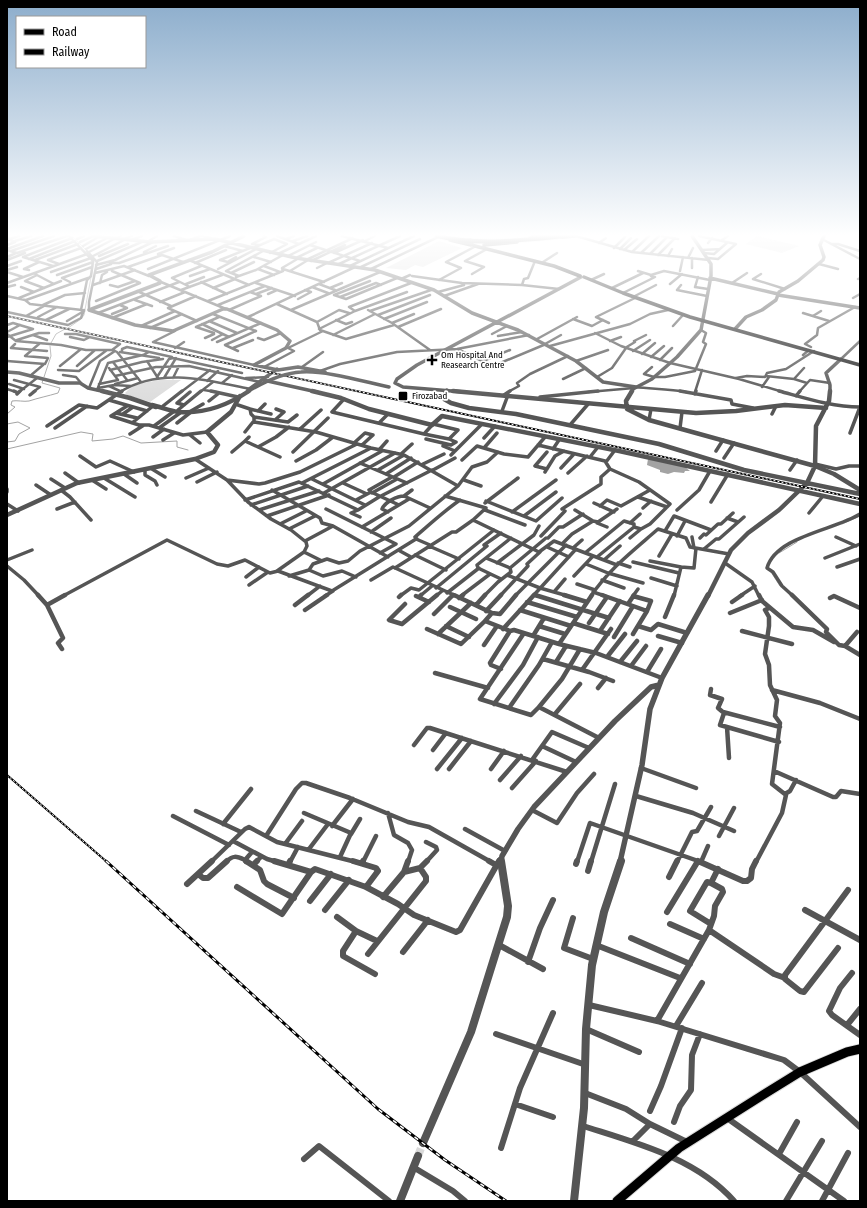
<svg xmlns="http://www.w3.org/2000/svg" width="867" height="1208" font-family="'Fira Sans Condensed',sans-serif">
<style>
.green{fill:#dcdcdc}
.water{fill:#a3a3a3}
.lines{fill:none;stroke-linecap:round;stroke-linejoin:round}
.stream{stroke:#a3a3a3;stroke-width:1}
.tertiary-tunnel{stroke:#d9d9d9;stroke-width:8;stroke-dasharray:8 3.5;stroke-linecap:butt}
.primary-far1-casing{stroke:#dbdbdb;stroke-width:5.5}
.primary-casing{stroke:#dbdbdb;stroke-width:11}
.minor-far3{stroke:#555;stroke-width:2.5}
.minor-far2{stroke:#555;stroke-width:3.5}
.minor-far1{stroke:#555;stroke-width:4.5}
.minor{stroke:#555;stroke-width:6}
.tertiary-far3{stroke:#555;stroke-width:3.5}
.tertiary-far2{stroke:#555;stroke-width:4.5}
.tertiary-far1{stroke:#555;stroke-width:5.5}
.tertiary{stroke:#555;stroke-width:8}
.secondary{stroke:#222;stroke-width:3.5}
.primary-far1{stroke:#000;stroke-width:4}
.primary{stroke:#000;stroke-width:9}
.rail-far1-casing{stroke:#000;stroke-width:2}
.rail-casing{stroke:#000;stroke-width:3}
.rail-far1{stroke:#fff;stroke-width:1;stroke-dasharray:2;stroke-linecap:butt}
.rail{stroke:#fff;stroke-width:1.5;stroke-dasharray:4.5;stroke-linecap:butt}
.tertiary-bridge-far1{stroke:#555;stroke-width:3.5}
.tertiary-bridge{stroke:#555;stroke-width:4.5}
.poi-dot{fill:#000;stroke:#fff;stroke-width:1.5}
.labels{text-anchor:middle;stroke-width:3.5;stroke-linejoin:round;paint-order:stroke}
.far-poi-label{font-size:9px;fill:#000;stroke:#fff;text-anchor:start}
</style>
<rect width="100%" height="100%" fill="#fff"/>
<path class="green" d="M757,236h1l41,10 -17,7 -36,-9z
M439,241l23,7 -39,19 -8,-2 -9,5 -20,-2z
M160,380h21l-31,22 -23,-7 -2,-2c8,-10 24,-11 35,-13z"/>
<path class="water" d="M648,459l37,8 5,4h-5l-1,2 -10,-1 -6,2 -8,-2v-2l-13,-5z"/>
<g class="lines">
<path class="stream" d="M72,236l13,13
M68,328l13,-9 3,-4 10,-54
M51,343l5,-9 9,-5
M44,377l7,-21 -1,-10
M7,414l8,-7 -4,-2 1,-4c5,-1 12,1 17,0 9,-3 19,-5 29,-8l2,-5 -18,-5 1,-3
M7,424l11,-2 12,6 -11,6 -4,7 -8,1
M7,449l74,-17 12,2 -1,7 21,-2 10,-3 18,7 36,-2v6l11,3
M842,524l18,-8
M779,553l18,-11
M771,572l9,14"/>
<path class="tertiary-tunnel" d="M418,1156l5,-13"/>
<defs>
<path id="primary-far1" d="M437,236c43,10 85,4 129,0"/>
<path id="primary" d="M617,1201l62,-53 87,-55 34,-21 47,-20 13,-3"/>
</defs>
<use href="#primary-far1" class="primary-far1-casing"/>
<use href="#primary" class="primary-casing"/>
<path class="minor-far3" d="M69,236l24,25 -2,15 -4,4 -6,30
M174,236l12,4
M202,236l12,3
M277,236l22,8 -21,10
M342,236l46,12
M576,236l56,16 77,8
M662,236l16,3
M699,236l37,8 -18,15 -10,-1
M9,239l10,-3
M77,239l7,-3
M115,239l6,-3
M123,239l9,-3
M286,239l8,-3
M822,239l38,20
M131,240l11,-4
M190,240l10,-4
M722,240l6,-4
M15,241l16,-5
M293,241l14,-5
M365,241l10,-5
M80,242l13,-6
M147,242l10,-6
M599,243l7,-5
M708,243l4,-5
M299,244l17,-8
M831,244h7l22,7
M7,245l8,-3 -7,-3
M259,245l-7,-1 14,-7 -2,-1
M310,245l50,16
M83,246l17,-10
M224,246l19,5
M253,248l21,-9
M614,248l11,-11
M7,249l36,-13
M86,249l21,-11
M620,249l11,-11
M7,250l10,3 50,-17
M624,250l13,-11
M702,250l18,-1
M11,251l43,-15
M87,251l10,11 -8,40v8
M89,252l25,-13
M632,252l17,-16
M147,253l-3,-1 12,-6
M270,253l17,-9 -13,-5
M334,253l29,-13
M641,253l18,-17
M704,253l10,1 14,-12
M158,254l16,-6
M650,254l17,-17
M658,255l17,-17
M93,256l31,-16
M99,256l29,-12
M288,256l28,-14
M668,256l4,-7
M7,257l9,-4
M254,257l17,5
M296,258l21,-10
M688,258l5,-10
M692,258v10
M29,259l46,-18
M7,260l18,-7
M35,260l43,-16
M189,260l60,25
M306,260l47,-22
M97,261l47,-20
M229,261l7,-4
M311,261l34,-16
M228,262l-8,-2 30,-12
M543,262l14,-9
M110,263h9l49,-17
M195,263l31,-13
M328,263l44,-20
M59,264l-11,-4 33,-12
M339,264l61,-28
M819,264l19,5
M96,265l19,-5 38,-18
M7,266l14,-5
M53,266l-30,-9 49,-19
M264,266l16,6
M350,266l64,-30
M128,267l34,-12 21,7
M361,267l59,-28
M317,268l10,-5
M96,269l15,-5
M148,269l82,-33
M218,269l38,-20
M258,269l16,6
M283,269l41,13
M371,269l67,-32
M7,270l10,-3
M29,270l-5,-1 15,-7
M290,271l18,-11
M638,271l13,4 13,-4 46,9
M680,271l3,-14
M7,272l16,5
M51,272l40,-14
M95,273l29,-7 25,10
M231,273l23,-11
M35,274l19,10
M472,274l12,-7 -19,-6 22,-12
M761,274l-8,5 32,10
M37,275l-12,6 19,7
M57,275l36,-13
M190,276l20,-7
M239,276l-13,-5 37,-20
M412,276l50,7 60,2 37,4
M236,277l20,-7 27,-15
M698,277l-3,10 13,2
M401,279l9,-4
M858,279l2,-1
M439,280l22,-12 -15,-6 30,-16
M591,280l13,-6
M370,281l-36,14 12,4 51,-21
M70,282l-8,-4 30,-11
M161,282l65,27
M201,282l26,12
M7,283l80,-29
M100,283l2,-8 5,-3
M256,283l39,13
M732,283l15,-10
M186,284l18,-7
M319,284l16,6
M670,284l12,-10
M93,285l42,-15
M110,285l8,2 17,-6
M522,285l2,-6 4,-1 7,-17
M681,285l-4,5 30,6
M7,287l8,-2
M21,287l13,5
M190,287l-18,-9 29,-12
M312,287l16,6
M213,288l22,-9
M330,288l12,-5
M612,288l31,-15
M181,290l41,-15
M137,291l34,15
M438,292l26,-7
M623,293l32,-16 -4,-1
M256,294l16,-6
M268,294l9,-4
M7,296l18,4 5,4 52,6
M196,296l-28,12 29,13
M444,296l34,-12
M340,297l36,-14 5,2
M633,297l23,-12
M19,298l42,-17
M853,298l7,-4
M298,299l13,-7 -6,-2
M26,300l62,-22
M135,300l17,6
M96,301l44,-18 -28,-12
M208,301l75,-30 -1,-3 17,-10
M160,302l25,-10
M277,304l40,18 3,8 26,9 48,-14
M43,305l22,-10 20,-2
M218,305l47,-19
M229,310l32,-14 -11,-4
M291,310l89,-38
M368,310l24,13 38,27
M355,311l-6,-4 62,-24
M370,311l61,-21
M7,312l61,13 13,-7 3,-8
M98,313l81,-31
M803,313l26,8
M112,314l15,-6 -7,-3
M213,314l43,17 -31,14 13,6
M378,315l52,-20
M26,316l18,-10
M813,316l8,-5
M38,317l19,-10
M248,317l107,-50
M112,318l35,-14
M384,319l43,-17
M573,319l19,7 11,-6
M46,320l23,-11
M336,320l10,4 6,-2
M67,321l17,-10
M209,321l28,12
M317,322l22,-12 10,3
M392,323l22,-9
M609,323l-13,-6 39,-19
M202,324l27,13
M7,325l6,-2 20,6 -26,8
M141,326l34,-15
M673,326l10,-11
M398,327l43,-18
M150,328l32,-14
M319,329l36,-18 52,-19
M175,331l-22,11 101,23
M7,332l13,-7
M214,333l-18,-6 23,-10
M595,333l26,13 49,17 69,16 44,13
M7,334l9,7 45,4 25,5h27l4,2 24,30
M65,334h11l44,10 -8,6
M492,334l15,-8
M33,335l14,5
M333,335l42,-21
M498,336l24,-4
M70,337l14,3 6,-3
M205,338l9,-4
M258,338l6,2 17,-7
M537,339l40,-22
M17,340l22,-7h10
M212,340l11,-6
M610,341l11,-4
M217,342l44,-19
M15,344l-4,4 36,3
M545,344l16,-9
M550,346l80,-22 20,-10 18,-4
M811,347l-6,-3 12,-9 1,-7 37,-21
M175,348l9,-6
M233,348l20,-8
M288,348l35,-17
M625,348l10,-6 -1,-1 12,-6
M457,349l36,17 53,-22
M633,351l17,-11
M120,352l39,6
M122,352v-3l5,-2 45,10
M642,354l13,-11
M803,355l6,-5
M651,357l13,-11
M841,359l19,-18
M660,360l12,-12
M7,361l38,3 3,-6 -23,-2 14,-12
M147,361l11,17
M483,361l27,-11
M576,361l32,-11
M113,362l14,18
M60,366l21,-17
M77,366l18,-16
M264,367l30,-16 -8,-4
M302,367l21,-15
M652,367l-8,7 10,3
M58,370l21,1 28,-21
M110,370l32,-8 21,-3
M320,371l20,-7 57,-12 60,-3 72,-14
M63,375l13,2 5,6
M30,376l13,-11
M115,376l41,-9 33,-1 71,16
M766,376l28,3 10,-11
M157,377l12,-18 4,-1 69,15
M597,377l15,-9 14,-20
M654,377h11l30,-6 11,-27 -3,-2 3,-9 -5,-3
M164,378l12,-20
M173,378l6,-12
M246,378l22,-1
M736,378l11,-2 18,1 2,-4 19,-4 28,-18
M563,379l23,-11
M794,379l13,4
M14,380l26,7 -7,5
M207,381l11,-10
M222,383l10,-8
M9,384l15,5
M99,384l19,-4 -9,-12
M115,384l23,-6
M109,386l13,6
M635,387c17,2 34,2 51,5
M762,387l7,-10
M89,388l11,-27 15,-10
M98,388l16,-3 17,1
M7,389l9,3
M97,390l11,-27 35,-8 6,-3
M204,390l12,2
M19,392l18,-14
M120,392c40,-25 87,-12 130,-3
M181,392l29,-22
M200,392l13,-10
M508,392l11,-6 -2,-3 13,-9 38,-18
M588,392l46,-4
M695,392l7,-22
M799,392l11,-12 20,3"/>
<path class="minor-far2" d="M14,391l4,2
M211,391l27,6
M680,391l51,9 1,4 21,4
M779,391c26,7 53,16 81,16
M17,394l3,-3
M695,394l1,-3
M30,395l5,-4
M504,395l6,-4
M796,396l4,-5
M540,397l58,-6
M344,399l-12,13 92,22
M109,400l38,11
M209,401l10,-8
M184,405l-7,-2 13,-11
M238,405l12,4 1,5 3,3v5l62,10 55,16 33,7 54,31 -49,40 -49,25 -12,10 -9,2 -12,-4 -14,5 -4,6 -20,6
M127,406l-16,10 28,9h10l34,10 24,-3
M163,406l19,-15
M250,409l21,5
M178,410l23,-19
M191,411l12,-7
M258,411l7,-7
M502,411l6,-16
M116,413l21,5
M123,414l10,-7
M772,414l4,-8
M254,417l34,5 9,-7
M275,420l9,-8 -8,-3
M649,420l2,-11
M132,423l21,-17
M177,423l14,-11
M379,423l9,-9
M433,424l25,6 -9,9 -25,-5z
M570,425l19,-22
M47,426l32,-21 18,3 25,-17
M154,426l19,-14
M55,428l32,-22
M159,428l21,-15
M680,428l2,-16
M300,429l21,-19
M245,432l8,-10
M850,433l10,-26
M130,434l14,-9
M190,435l10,8
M153,437l11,-8
M249,437l-4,4 13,6
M484,438l11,-12
M426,439l25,6 5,-3 -7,-3
M163,440l11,-7
M354,443l11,-10 8,2 -11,10
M538,445l67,16 5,8 29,13 31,22 -20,20 -9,5 -7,-2 -37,30
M443,446l12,5
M484,448l13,-15
M553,449l6,-9
M379,450l8,-9
M716,451l7,-11
M232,452l13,-11
M293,452l35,-34
M547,452l-12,14 12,3
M401,454l11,-10
M451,455l31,-31
M80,456l16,11 14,-6 24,11
M280,457l-22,-10 18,-10 13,-10
M590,457l8,-10
M724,458l10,-15
M195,459l32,21 21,22 23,17 20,11 15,12 1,4 -3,6 -27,19
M462,460l15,-14 27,8 24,3 17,-20
M296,461l20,-11 17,-13
M606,462l9,-12
M360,463l47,20
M423,464l21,-10
M815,464l21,5 13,-3h11
M561,468l13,-14
M152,469l13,8
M145,470v5l10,6 2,4
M378,470l26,-15
M433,470l22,-12
M790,470l7,-10
M545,472l10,-16 9,-5
M65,473l14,10
M568,473l19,-17
M124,474l13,9
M386,474l25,-16
M394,477l24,-15
M104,478l31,19
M186,478l23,-10
M51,479l14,9
M312,479l53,26
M92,480l14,9
M227,480l32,4 6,-1 35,-11 57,-28
M464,480l17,6
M197,482l20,-10
M302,483l69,-35
M343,483l24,11
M323,484l59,-33
M36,485l15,10
M458,486l14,-19 15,-5 11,-10
M7,489v3
M61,490l9,7 21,23
M272,490l48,28 2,5 11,3 55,31
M369,490l23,-13
M412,490l-8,6 26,12
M324,493l71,-40
M372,493l25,-14
M445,496l41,12 -13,12 66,32 15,-11 63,24
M638,497l29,10
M245,500l54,-18 59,28 21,-13 53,-27
M356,500l15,-8 28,13
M486,501l50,20 26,-23
M711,502l17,-28
M485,503l33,-25
M594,503l20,9
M7,504l11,7
M251,505l57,-19
M600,506l7,-6 14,6 29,-16
M643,508l8,-7
M57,509l18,-7
M326,509l70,35 -16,9
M562,509l39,-25v-7l9,-8
M259,510l60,-19
M358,510l-7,3 9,4
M485,510l40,15
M575,510l18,11
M677,510l22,-20 11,-19
M388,512l-6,-3c3,-7 15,-13 22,-13
M512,512l44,-32
M809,513l14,-17
M267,516l62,-21
M524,516l32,-24
M727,518l11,4
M597,523l10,4
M630,523l10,-9
M280,524l26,-13
M362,527l47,-28
M289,529l26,-13
M665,531l9,-15 37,14
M371,532l20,-14
M541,536l24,-25
M677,536l8,-15
M692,537l2,11
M836,537l20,9
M548,538l11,-11h4l20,-13
M630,538l11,-9
M700,538l4,-4 2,1 12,-11h3l12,-11
M417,539l-2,-2c15,-13 29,-26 45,-37
M305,541l28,-15
M562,544l10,-10 21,-13 5,1 19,-13
M484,545l17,-12
M429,546l30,13
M547,547l22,10
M573,548l9,-8
M704,549l12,-10h3l25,-22
M400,551l11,6
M304,552l18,9
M585,553l39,-32 10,3v3
M415,555l31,15
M659,556l13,-22
M486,558l24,10
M825,558l35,-14
M7,560l25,-10
M604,560l16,-14
M650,561l31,6
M633,562l46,11
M497,563l37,-28 5,-9
M618,563l12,4
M725,563l27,19 7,14
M586,564l22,9 35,10
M7,566l17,14 15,16
M837,567l23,-8
M395,568l57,-36h4l17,-12
M309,570l14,6 19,-5 14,6
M507,575l33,13 28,8
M574,576l19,-20
M246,577l13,-10
M651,578l26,8
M501,579l-23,-11 -1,-3 34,-27
M371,580l22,-13 63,29
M602,580l22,8
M577,584l18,6
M249,585l19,-13
M436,588l51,-42
M554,592l11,-13
M593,592l12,4
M447,593l32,-25
M534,595l4,1
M63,596l104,-56 50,24 11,2 17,-6 25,13 8,-2 54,20 84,-52 14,6
M307,596l13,-10
M325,596l8,-5
M400,596l11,-8 8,2 75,-60
M420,596l12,-10
M436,596l6,-5
M452,596l1,-1
M461,596l29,-22
M484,596l14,-14 13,-10 -1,-4 36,-30
M500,596l28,-30 -1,-2 13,-12
M515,596l51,-51
M533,596l43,-47
M591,596c18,-27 43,-46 67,-67l28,9 4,9 39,7
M633,596l5,-7
M674,596l7,-29 13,1 2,-20
M740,596l15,-10
M793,596l-11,-10 -9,-14 -6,-4c9,-32 68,-38 93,-54"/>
<path class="minor-far1" d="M38,595l9,10 18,-10
M454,595l38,18 -7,8 25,10 4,-1 45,14 37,9 66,25
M535,595l74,23
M564,595l23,7
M602,595l45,16 -14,23
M759,595l3,6 31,26 20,3 21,12
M792,595l35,34 -1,3 13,13 6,1 15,9
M416,596l13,6
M633,596l18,5 -4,10
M399,597l2,-2
M419,597l2,-2
M459,598l4,-3
M830,598l4,-2 26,12
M527,602l50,15
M732,602l10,-7
M405,604l-16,16 13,4 35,-29
M628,604l6,-9
M47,605l16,33 -5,5 4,6
M295,605l13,-10
M476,605l9,-10
M450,607l26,12
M305,610l22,-15
M520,610l51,16
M486,611l15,-16
M492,613l8,1 16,-19
M730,613l32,-13
M434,614l19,-19
M665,617l9,-22
M573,623l35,11
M589,623l18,-26
M446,626l23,11
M539,626l26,8
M638,626l13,4 7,-6 29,9
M427,629l34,15 24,-23
M503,629l31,-34
M600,631l20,-30
M742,631l50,13
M524,633l-44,66 51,16 8,-8 60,31
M438,634l33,-31
M533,636l11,-18
M658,636l24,7
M614,637l19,-31
M559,644l33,-49
M484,645l13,-19
M845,646l12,-14
M607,657l18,-23
M543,659l46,13 24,9
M556,662l10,-16
M620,662l17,-21
M631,666l15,-20
M501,669l-10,-4 -1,-2 20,-32
M582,670l29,-41
M647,672l14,-23
M435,673l53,15
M598,688l8,-10
M711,689l-1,6 12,4 -4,9 6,5 -4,12 59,17
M772,690l48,13 40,16
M494,704l29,-39 15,-28
M539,707l23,-28 18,-30
M509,708l30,-43 13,-23
M723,712l57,15
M555,714l25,-30
M727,727l2,31
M414,745l13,-17h3l137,44
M542,746l34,16
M433,750l13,-17
M532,760l20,-28 37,16
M641,768l55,20
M437,769l25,-31
M449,769l22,-28
M491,769l13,-18
M774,771l59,26h3l5,-6 19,3
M500,780l21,-24
M512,788l24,-27
M785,794l5,-3 6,-11
M636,796l57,17 41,18
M532,810l25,13 20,-30 17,-19
M196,811l45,21
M304,813l47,20 -11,24
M388,813l6,22 14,8 4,7 -4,12
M173,816l56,29
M223,824l28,-35
M332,826l21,-27
M465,829l40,22
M351,834l9,-15
M266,836l30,-47 6,-6h4l44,15 58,24 21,5 62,35
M719,836l15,-28
M233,841l34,18 10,3
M285,844l17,-23
M309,849l19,-25
M245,860l1,2
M211,862l34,-33 4,-2 28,15 79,20
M226,862c7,-7 10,-6 19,-2l7,-8
M256,862l5,-5
M290,862l8,-15
M363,862l13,-26
M426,862l11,-12 -1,-3 -10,-5
M498,862l2,-3
M577,862l13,-39 111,39
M591,862l24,-78
M677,862l15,-30 5,-1 14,-24
M701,862l7,-16
M756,862l26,-49 4,-18 -14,-11 8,-61 -5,-7 2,-16 -7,-15 -1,-20 -4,-11 4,-28v-9l-4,-7 4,-2"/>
<path class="minor" d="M246,861l14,9 4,11 3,3 27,14
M274,861l37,11 4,-3 51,18
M353,861l23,7 2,3 -12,16 32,17 16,11 42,17 4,-2 39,-69
M489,861l7,4
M698,861l45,20h4l4,-3 1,-9 4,-8
M362,863l1,-2
M576,864l1,-3
M253,865l4,-4
M288,865l2,-4
M588,871l3,-10
M404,872l16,-4 7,-7
M198,874l5,4h5l19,-17
M669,877l8,-16
M711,883l-4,-1 -17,29 21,13
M187,884l25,-23
M237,887l45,27 29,-42
M383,897l21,-25 4,-11
M310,901l21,-27
M325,910l24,-30
M805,910l55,30
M667,912l31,-51
M337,917l19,14 21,10
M573,918l-9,30 29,11
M670,924l34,15
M709,930l65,44 11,4
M356,931l-13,20v5l32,18
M631,938l59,26
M499,945l44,24
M596,945l84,33
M838,948l-34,44 -4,-1 -15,-12v-4l63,-85
M403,952l25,-32
M368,954l58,-73v-4l-6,-9
M528,962l12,-34 13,-28
M852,973l-12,15 -11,23 3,4 28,20
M589,1005l68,16 127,39 16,12 60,55
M657,1021l52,-91 5,-14 1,-10 8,-14 -1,-3 -11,-6 7,-14
M847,1025l13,-16
M676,1026l26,-43
M586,1029l53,23
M496,1034l90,31
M585,1093l41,16 24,15 37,18
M515,1104l38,13
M650,1111l11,-25 21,-58
M727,1118l117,83
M674,1122l6,-16 11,-16 1,-35 8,-21
M583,1126c53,17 113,32 151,75
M633,1141l17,-17
M501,1148l19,-60 33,-75
M779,1154l18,-32
M304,1159l15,-13 70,55
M413,1167l40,24 12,10
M786,1201l36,-60
M822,1201l26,-48"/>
<path class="tertiary-far3" d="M93,236l57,6 65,-3 81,19 79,12 59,20 38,23 46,17 58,31 27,21 33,5
M244,236l-32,16 -63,23 11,6v2l-71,27 46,15 38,6 50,-22h4l50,21 13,11 -4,7 -32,17 24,5 20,-3 27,5
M710,278l68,16
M778,295l82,13
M735,329l11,-12 16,-7 14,-10 3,-8 19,-11 25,-21 1,-3 -4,-12 4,-9
M7,372l12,1 40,10h21l8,5 18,4
M263,380l54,12
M248,390l29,-21
M446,392l1,-2
M464,392l-61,-5 -8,-4 2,-4 20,-14 164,-88
M631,392l2,-3 19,-10 25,-22 24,-27 10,-54v-12l-19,-28
M830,392v-7l-4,-12 15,-14"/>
<path class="tertiary-far2" d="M102,391l28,7 26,9
M312,391l29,7 28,11 63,16 10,-9 177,35 241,53
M446,391l-2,8 7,4 18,5 47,6 143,30 85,26 116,24
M453,391l243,22 40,-2 49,-6 41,3
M632,391l-6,10 1,8 22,11 166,46 19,8 26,16
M7,515l70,-32 118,-24 19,-7 4,-7 -11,-13 24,-20 9,-16
M708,596l23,-46 17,-17 31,-23 28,-27 8,-17 1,-40 13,-25 1,-10"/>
<path class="tertiary-far1" d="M501,862l1,-6 16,-27 16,-22 81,-86 36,-34 8,-2
M620,862l22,-97 8,-56 12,-31 46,-83"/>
<path class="tertiary" d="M423,1143l48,-111 36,-115 1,-11 -7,-45
M400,1201l18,-45
M574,1201l10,-93 2,-79 6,-64 12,-53 17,-51"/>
<path class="secondary" d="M531,237l17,-1
M562,237l13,-1
M450,240l21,5
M470,240l-1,3 6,3 79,20 26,10
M484,245l33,-3
M584,277l39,16 67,24 170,48"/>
<use href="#primary-far1" class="primary-far1"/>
<use href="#primary" class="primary"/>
<defs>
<path id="rail-far1" d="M7,316l853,183
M7,775l100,87"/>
<path id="rail" d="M106,861l272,248 67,51 61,41"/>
</defs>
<use href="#rail-far1" class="rail-far1-casing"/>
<use href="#rail" class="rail-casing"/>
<use href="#rail-far1" class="rail-far1"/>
<use href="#rail" class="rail"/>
<path class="tertiary-bridge-far1" d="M247,392c15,-9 36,-19 54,-20 24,-2 64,10 88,15"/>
<path class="tertiary-bridge" d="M152,405c9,2 18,6 27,7 25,2 49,-7 70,-21"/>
</g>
<linearGradient id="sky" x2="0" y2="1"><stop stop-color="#8cadcc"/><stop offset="0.58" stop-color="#fff"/><stop offset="1" stop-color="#fff" stop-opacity="0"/></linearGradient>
<rect width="867" height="405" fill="url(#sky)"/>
<g class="poi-dot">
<path d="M430 354h4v4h4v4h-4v4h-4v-4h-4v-4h4z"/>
<rect x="398" y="391" width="10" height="10" rx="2"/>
</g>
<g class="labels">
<g class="far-poi-label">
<text x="441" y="358">Om Hospital And<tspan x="441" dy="10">Reasearch Centre</tspan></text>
<text x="412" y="399">Firozabad</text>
</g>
</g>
<rect width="867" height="1208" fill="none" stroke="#000000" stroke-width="16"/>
<rect x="16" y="16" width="130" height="52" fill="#ffffff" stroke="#999999"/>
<rect x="24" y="29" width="20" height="6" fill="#000000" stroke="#999999"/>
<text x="52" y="36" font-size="12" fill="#000000">Road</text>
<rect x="24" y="49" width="20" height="6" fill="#000000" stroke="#999999"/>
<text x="52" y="56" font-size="12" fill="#000000">Railway</text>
</svg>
